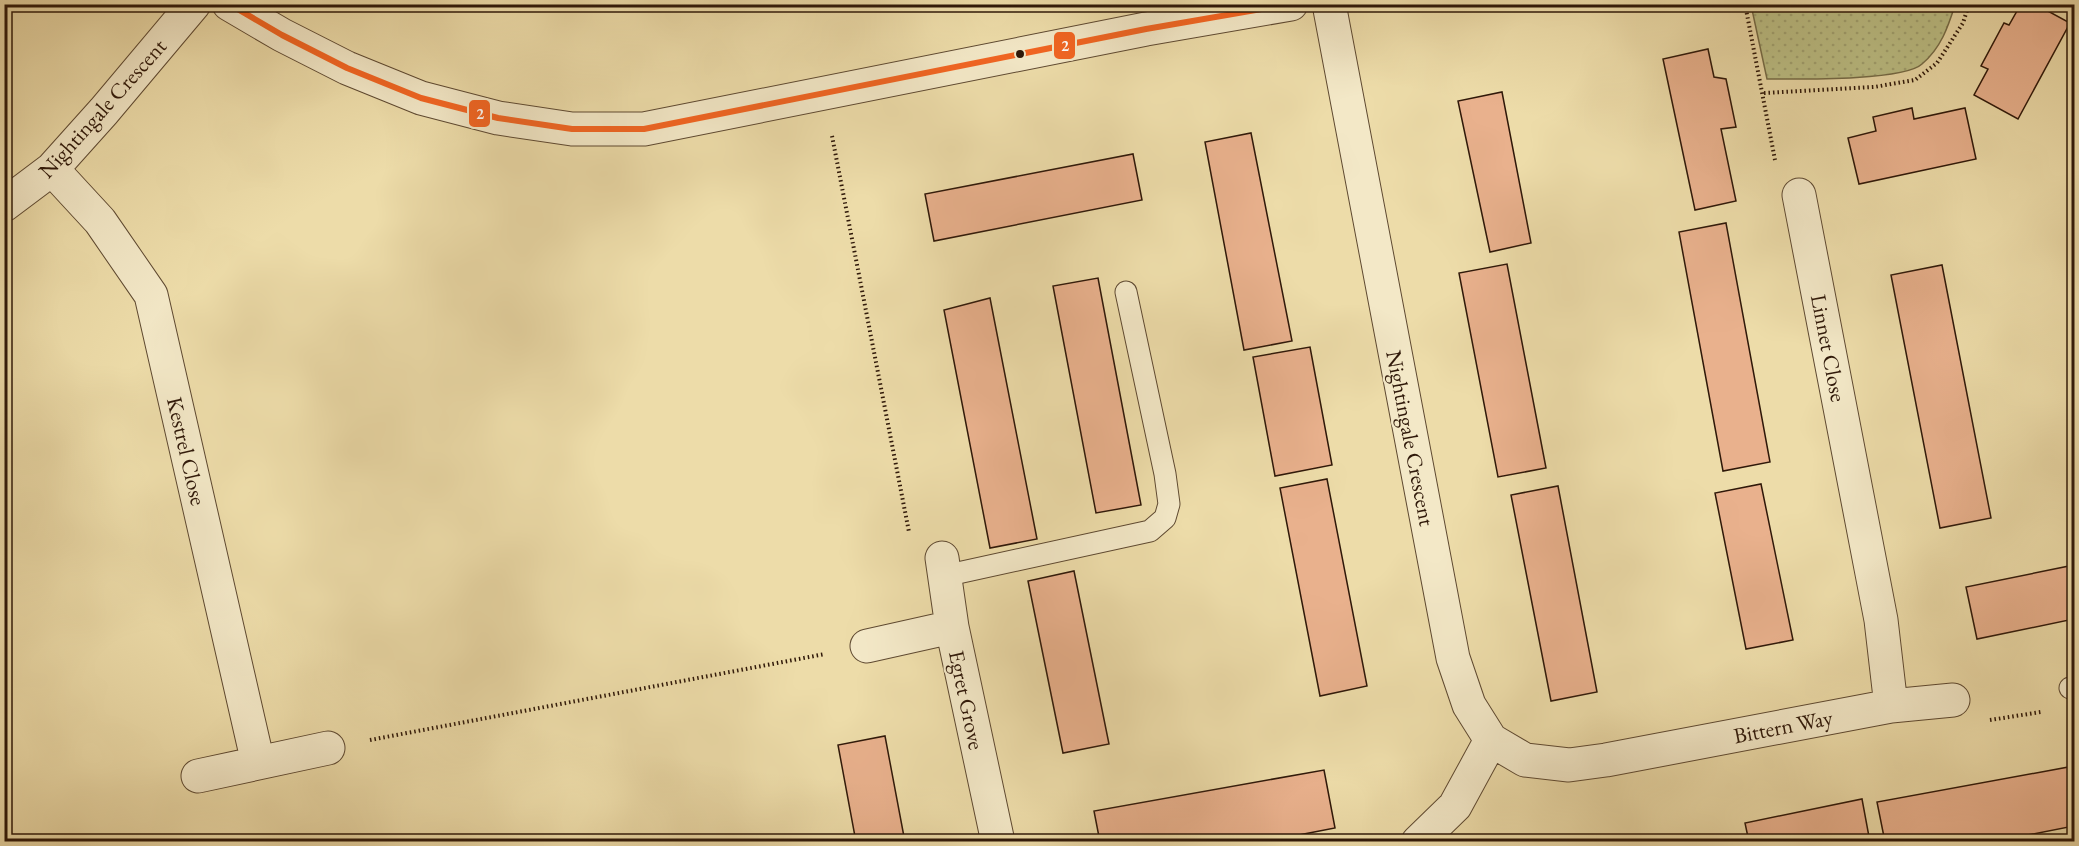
<svg xmlns="http://www.w3.org/2000/svg" width="2079" height="846" font-family="'EB Garamond',serif">
<style>
.grass{fill:url(#grass-dots);stroke:#766c47;stroke-width:1.5}
.building{fill:#e9b18d;stroke:#2f1809;stroke-width:1.5}
.lines{fill:none;stroke-linecap:round;stroke-linejoin:round}
.service-casing{stroke:#5e4931;stroke-width:23}
.minor-casing{stroke:#5e4931;stroke-width:35}
.path{stroke:#2f1809;stroke-width:4;stroke-dasharray:1.5 3;stroke-linecap:butt}
.service{stroke:#f3e8c7;stroke-width:21}
.minor{stroke:#f3e8c7;stroke-width:33}
.bus-1-casing{stroke:#f3e8c7;stroke-width:10}
.bus-1{stroke:#f26522;stroke-width:6}
.bus-dot{fill:#2f1809;stroke:#f3e8c7;stroke-width:2}
.labels{text-anchor:middle;stroke-width:4.5;stroke-linejoin:round;paint-order:stroke}
.street-label{font-size:22px;fill:#2f1809;stroke:#f3e8c7}
.line-badge{stroke:#f3e8c7;stroke-width:2}
.badge-label{font-size:16px;text-anchor:middle;font-weight:bold;fill:#fff}
</style>
<defs>
<pattern id="grass-dots" width="8" height="8" patternUnits="userSpaceOnUse" patternTransform="scale(1.5)"><rect width="8" height="8" fill="#bcbf85"/><path d="M2 2h.1M6 6h.1" fill="none" stroke="#a2a372" stroke-width="1.8" stroke-linecap="round"/></pattern>
</defs>
<rect width="100%" height="100%" fill="#eddca9"/>
<filter id="stains"><feTurbulence type="fractalNoise" baseFrequency=".00333" numOctaves="4"/><feColorMatrix values="0 0 0 0 .2 0 0 0 0 .09 0 0 0 0 .02 0 0 0 .5 -.17"/></filter>
<radialGradient id="worn" r=".72"><stop offset=".6" stop-color="#630" stop-opacity="0"/><stop offset="1" stop-color="#630" stop-opacity=".3"/></radialGradient>
<path class="grass" d="M1751,5v-1l204,1c-7,22 -14,43 -33,59 -18,17 -126,15 -155,15z"/>
<path class="building" d="M2021,4h14l35,19 -52,96 -44,-24 14,-26 -7,-3 23,-43 5,2z
M1708,49l6,28 12,2 10,48 -15,2 15,72 -41,9 -32,-151z
M1502,92l29,151 -41,9 -32,-151z
M1912,108l2,11 51,-11 11,51 -117,25 -11,-46 28,-7 -3,-14z
M1251,133l41,208 -48,9 -39,-208z
M1133,154l9,46 -208,41 -9,-47z
M1726,223l44,239 -47,9 -44,-239z
M1507,264l39,204 -48,9 -39,-204z
M1942,265l49,253 -51,10 -49,-253z
M1098,278l43,227 -45,8 -43,-227z
M990,298l47,241 -47,9 -46,-238z
M1310,347l22,118 -57,11 -22,-119z
M1327,479l40,207 -47,10 -40,-208z
M1761,484l32,156 -47,9 -31,-156z
M1558,486l39,206 -46,9 -40,-206z
M2074,565v54l-97,20 -11,-52z
M1074,571l35,173 -46,9 -35,-172z
M885,736l20,106h-49l-18,-97z
M2074,766v60l-82,16h-107l-8,-40z
M1324,770l11,58 -72,14h-163l-6,-31z
M1862,799l8,43h-121l-4,-19z"/>
<g class="lines">
<defs>
<path id="service" d="M944,576l206,-45 15,-13 4,-14 -4,-30 -39,-182
M2070,688l4,-1"/>
<path id="minor" d="M229,4l53,31 65,33 74,30 77,20 74,11h72l502,-100 145,-25
M1329,4l124,654 16,47 22,35 -36,66 -37,36
M52,169l48,52 51,74 107,468
M1799,195l82,425 10,86
M4,205l48,-36 52,-58 90,-107
M942,558l10,69 46,215
M867,646l85,-19
M1491,740l34,20 44,5 37,-5 285,-54 62,-6
M198,776l130,-28"/>
</defs>
<use href="#service" class="service-casing"/>
<use href="#minor" class="minor-casing"/>
<path class="path" d="M1745,4l30,156
M1764,93l110,-6 41,-7 22,-17 26,-40 6,-19
M832,136l77,396
M1990,720l51,-8
M370,740l455,-86"/>
<use href="#service" class="service"/>
<use href="#minor" class="minor"/>
<defs>
<path id="bus-1" d="M229,4l53,31 65,33 74,30 77,20 74,11h72l502,-100 145,-25"/>
</defs>
<use href="#bus-1" class="bus-1-casing"/>
<use href="#bus-1" class="bus-1"/>
</g>
<circle class="bus-dot" cx="1020" cy="54" r="5"/>
<g class="labels">
<g class="street-label">
<text transform="translate(102 108) rotate(-48)" y="8">Nightingale Crescent</text>
<text transform="translate(1829 348) rotate(79)" y="8">Linnet Close</text>
<text transform="translate(1411 438) rotate(79)" y="8">Nightingale Crescent</text>
<text transform="translate(187 451) rotate(77)" y="8">Kestrel Close</text>
<text transform="translate(967 700) rotate(78)" y="8">Egret Grove</text>
<text transform="translate(1783 726) rotate(-11)" y="8">Bittern Way</text>
</g>
</g>
<g class="line-badge">
<rect x="1053" y="31" width="23" height="29" rx="6" fill="#f26522"/>
<rect x="468" y="99" width="23" height="29" rx="6" fill="#f26522"/>
</g>
<g class="badge-label">
<text x="1065" y="51">2</text>
<text x="480" y="119">2</text>
</g>
<rect width="2079" height="846" fill="none" stroke="#eddca9" stroke-width="24"/>
<rect x="6" y="6" width="2067" height="834" fill="none" stroke="#2f1809" stroke-width="3"/>
<rect x="12" y="12" width="2055" height="822" fill="none" stroke="#2f1809" stroke-width="1.5"/>
<rect width="100%" height="100%" filter="url(#stains)"/>
<rect width="100%" height="100%" fill="url(#worn)"/>
</svg>
